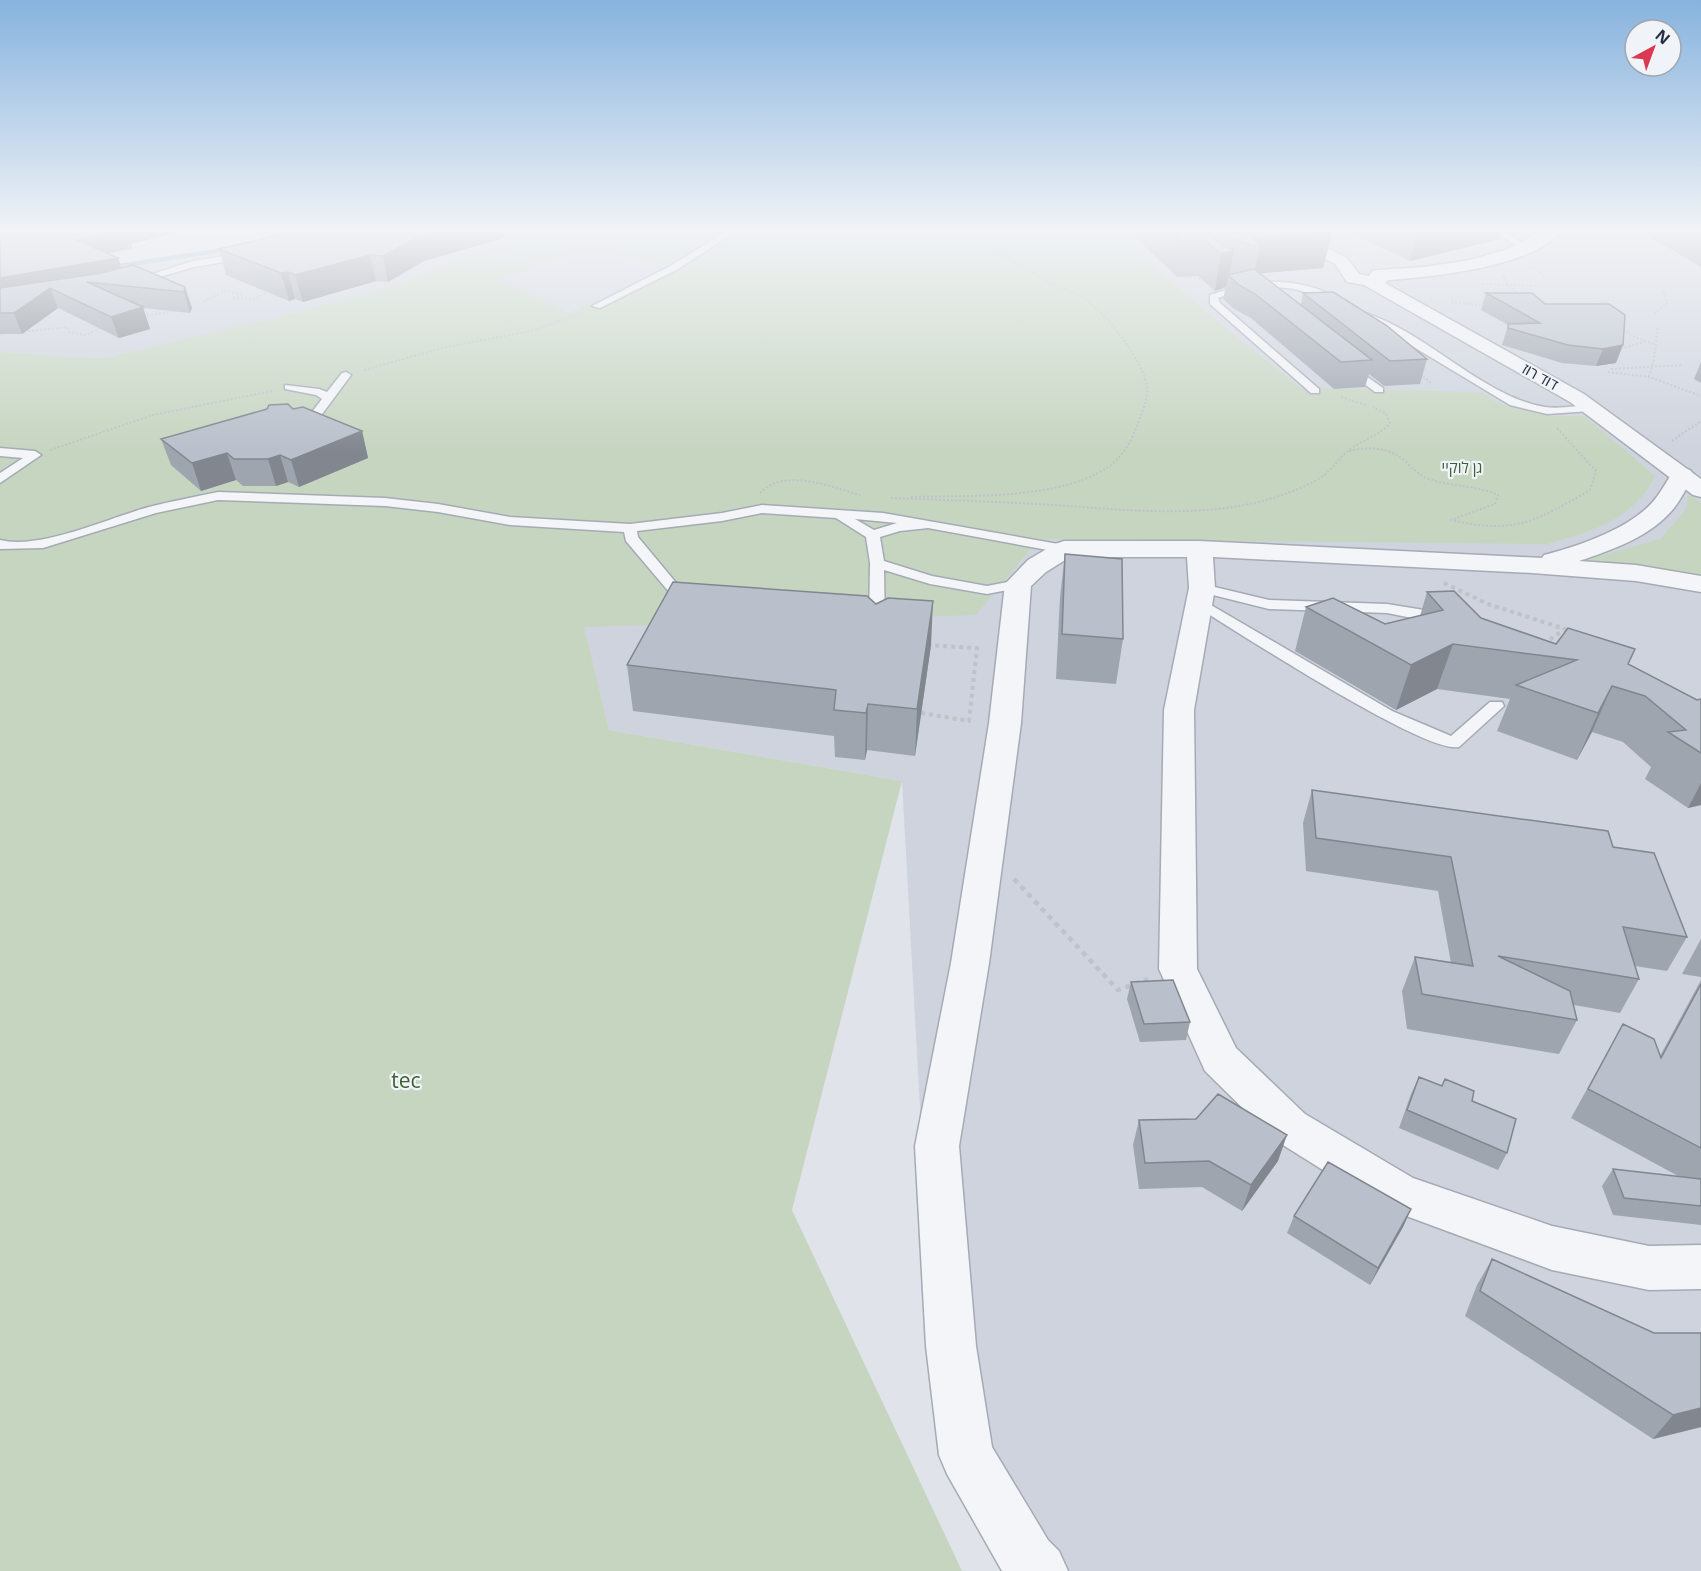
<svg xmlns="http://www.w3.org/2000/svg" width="1701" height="1571" font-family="'Open Sans',Heebo,sans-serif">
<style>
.built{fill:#ced3dd}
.green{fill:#c6d5c0}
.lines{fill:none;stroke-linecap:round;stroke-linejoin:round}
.stream{stroke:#97b2ce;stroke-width:4.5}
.service-casing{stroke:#a5abb5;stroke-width:3}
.minor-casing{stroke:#a5abb5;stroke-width:3}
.tertiary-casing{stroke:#a5abb5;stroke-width:3}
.path-far2{stroke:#bec2c9;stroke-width:2;stroke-dasharray:2 2;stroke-linecap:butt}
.path-far1{stroke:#bec2c9;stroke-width:4;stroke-dasharray:4 4;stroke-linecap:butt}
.path{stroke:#bec2c9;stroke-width:4.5;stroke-dasharray:5 5;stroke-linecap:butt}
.service{fill:#f3f5f8;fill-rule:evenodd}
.minor{fill:#f3f5f8;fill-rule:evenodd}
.tertiary{fill:#f3f5f8;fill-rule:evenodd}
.wall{fill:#9fa5af}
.shaded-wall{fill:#82868e}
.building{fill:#b9c0cb;stroke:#82868e;stroke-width:1.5}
.labels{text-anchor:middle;stroke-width:4.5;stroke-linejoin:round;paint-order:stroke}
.far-street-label{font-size:15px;fill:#273143;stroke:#f0f3f7}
.far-park-label{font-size:15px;fill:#3c6033;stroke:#f0f3f7}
.near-park-label{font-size:21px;fill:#3c6033;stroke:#f0f3f7}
</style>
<rect width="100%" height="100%" fill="#e0e4ea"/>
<path class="built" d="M348,231h1353v1340h-694l-81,-354 -24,-436 -293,-51 -26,-103 -583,-51v-282l188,-38 106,-11z"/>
<path class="green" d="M527,231h589l14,15 94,81 77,61 170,4 13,1 13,10 39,10 16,3h33l70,60c-23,45 -63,55 -108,68l-508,-5 -63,76 -392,12 25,103 293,51 -110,429 170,361h-962v-1219l102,7 165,-39 134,-37 75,-30 63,12 -40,15 70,33 91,-41 9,-7 -84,-16 -38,13 -61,-13z
M1689,494l12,9v74l-69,-13 -46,-4 74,-21 25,-28z"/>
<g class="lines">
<path class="stream" d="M112,267l117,-18"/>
<defs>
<path id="service" d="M727,231h10l-59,38 -78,39 -8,-2 80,-41z
M1494,231h10l25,16 -7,2z
M245,253l4,3 -1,2 -54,9 -62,18 -5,-3 66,-21z
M1260,282c27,-1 59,2 80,20l-5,3c-10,-3 -19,-10 -30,-13 -28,-9 -60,-4 -87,6l2,5 99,86v4h-8l-101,-89v-9l25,-8z
M1365,313c60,18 118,84 180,94 14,2 31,-1 46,-2l6,3 -6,3 -44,3 -37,-9 -126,-76 -22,-11v-4z
M1349,364l34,24v4h-8l-30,-23 -1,-2z
M346,372l5,3 -43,58h-8l-2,-3 24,-31 -6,-4 -31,-6v-4l34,4 8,3 15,-19z
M0,448l35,3 6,4 -41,28v-10l23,-15 -23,-2z
M218,492l167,6 53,6 72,13 120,7 92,-11 40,-8 121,8 181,32 7,4 -7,4 -136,-25 -28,3 -20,6 4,24 48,15 55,10 31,-6 7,4 -2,3 -36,7 -57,-10 -46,-14 1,57 -8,5 -8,-5 1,-64 -4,-26 -30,-19 -74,-5 -40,8 -85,10 1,6 54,65 -7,4 -5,-1 -54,-64 -2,-9 -114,-7 -72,-13 -53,-6 -167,-6 -62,13 -113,35 -43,1v-9c41,10 108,-22 149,-33 23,-6 46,-10 69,-15zM855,519l42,4 -23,7z
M1202,584l67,16 118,4 37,6 23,6 3,3 -8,5 -55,-11 -118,-4 -72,-18 -2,-3z
M1199,598l193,113 59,25 39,-34h12l2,4 -45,41c-33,8 -226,-118 -265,-142l-2,-3 2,-3z"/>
<path id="minor" d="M1682,468l8,2 4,5c-7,11 -12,23 -20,33 -22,28 -62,42 -95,53l57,4 65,11v16l-65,-11 -104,-8 -319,-16 2,31 -21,122 3,259 39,79 69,66 108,64 139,48 97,20 52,-1v44l-52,1 -97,-20 -170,-63 -107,-67 -70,-69 -46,-102 5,-259 25,-122 -2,-31h-117l-24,15 -15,14 -10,137 -32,240 -30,183 17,200 16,101 56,93 11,11 9,20h-66l-55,-97 -8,-19 -13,-109 -11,-200 36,-183 38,-240 16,-139 23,-24 27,-16 9,-3h135l343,17 2,-3c35,-9 89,-27 112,-57 7,-9 12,-19 18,-28z"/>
<path id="tertiary" d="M1273,231h20l54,27 12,16 10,2 3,-5 6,-1 46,-3 46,-7 38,-11 34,-18h19c-27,36 -130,46 -172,49l-4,3 199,111 117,85v18l-8,-2 -123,-93 -206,-117 -17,-3 -12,-18 -59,-30z"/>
</defs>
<use href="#service" class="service-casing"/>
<use href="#minor" class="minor-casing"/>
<use href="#tertiary" class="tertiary-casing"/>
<path class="path-far2" d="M1333,234l14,-3
M169,237l19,-6
M246,237h28
M1340,237l18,-1
M107,256l58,-17 70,-1
M1530,267l9,4 6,8
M1503,275l5,10 13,11
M1182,277l24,2
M1482,284l56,2
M203,302l21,-11 17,3 -7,4 22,1 11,-7
M1451,302l34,4
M1597,304l11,-2
M1654,314l13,-10 -4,-14
M143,316l32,-5
M1620,327l15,10 19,7
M0,334l67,-7 2,5 16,3 14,-6
M1619,352l1,-3 27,-8
M1611,369l72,-4
M364,370l82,-23 85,-16 51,-18
M1608,372l41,5 52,19
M1420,374l11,9
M1649,377l5,-18 4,-32
M1341,397l25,8
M1672,441l29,-20
M50,450l103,-35 119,-24
M1349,451c21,-5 41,-4 57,11 7,7 14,14 23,17 23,8 47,6 69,16l-3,9 -44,16c64,15 85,1 139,-30l6,-19 -40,-44
M760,493c24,-26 71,-6 100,2
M911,497c58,-2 136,3 189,-25 20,-10 31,-29 38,-49 4,-11 10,-23 9,-35 -3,-27 -40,-74 -62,-89 -14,-9 -31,-13 -45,-22 -29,-17 -57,-35 -89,-46
M891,498c55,2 110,4 164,7 88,6 179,18 260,-24 16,-8 23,-23 37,-33 13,-9 28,-13 38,-25l-5,-10 -12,-6"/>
<path class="path-far1" d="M1444,583l44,21 77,25 -20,14
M921,713l48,8 8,-73 -51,-3"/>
<path class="path" d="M1014,879l104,111 30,-11"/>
<use href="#service" class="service"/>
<use href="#minor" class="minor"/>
<use href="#tertiary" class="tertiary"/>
</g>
<path class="wall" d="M0,231h183l-52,13 1,4 -25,6 11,4 3,10 64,19 7,21 -2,5 -47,-5 7,21 -31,9 -61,-30 -36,26h-22z
M1129,231h210l-7,1 -9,36 -63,5 41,32 2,-12 124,66 -7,25 -36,2 -15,-12 -4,13 -31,2 -83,-71 -17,-9 -11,-10 3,-12 -11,4 -17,-15 -21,1z
M1347,231h155l-2,8 -90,22z
M1646,231h55v36l-56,-33z
M504,238l-80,23 -36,21 -12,-1 -73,21 -8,-3 -6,2 -63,-26 -7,-26z
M1486,293l59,11h64l7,59 -20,3 -34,-3 -60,-18 6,-20 -27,-15z
M1701,362v21l-7,-4z
M293,409l69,22 6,27 -69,29 -11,-5 -12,4h-33l-7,-6 -35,11 -30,-26 -10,-26z
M1065,554l58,85 -7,45 -60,-5 4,-82z
M1427,592l54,26 75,26 72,20 69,36 4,-1v106l-13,3 -43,-29 6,-12 -28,-25 -31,-10 -15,28 -80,-29 13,-32 -73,-10 -41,21 -101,-59 11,-44 79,17 35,-8z
M931,645l-16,111 -48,-6 -2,10 -30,-3 -1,-21 -201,-25 -6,-46z
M1312,790l301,57 74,90 -20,34 -32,-5 4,13 -19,34 -46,-8 3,15 -18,34 -152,-25 -5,-38 13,-34 36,6 -13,-72 -132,-20 -3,-48z
M1701,939v38l-19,-3z
M1701,980v245l-88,-10 -11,-29 11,-17 67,8 -109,-59 52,-94 37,32z
M1131,982l59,40 -4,18 -46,2 -13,-43z
M1419,1077l23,9 3,-7 27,22 35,52 -9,17 -99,-42 12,-34z
M1139,1120l139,41 -36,50 -40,-24 -63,2 -6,-44z
M1411,1209l-8,18 -33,58 -83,-52 7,-17z
M1492,1259l209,168 -48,12 -188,-123 12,-31z"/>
<path class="shaded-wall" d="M0,231h42l-42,11z
M115,231h68l-52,13 1,4 -49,11 -7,-19z
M436,231h67l1,7 -80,23 -36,21 -5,-26 36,-20z
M1329,231h10l-9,1h2l-9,36 -69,6 6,-29 -8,-7z
M1431,231h71l-2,8 -90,22 7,-27z
M1234,250l-5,26 -1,-1 -2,12 -11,4 6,-37z
M370,255l6,26 -73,21 -8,-27z
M118,258l7,20 -38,4 -37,6 8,20 -36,26 -8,-21 -14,-13v-22z
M288,272l7,27 -6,2 -8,-28z
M185,287l7,21 -2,5 -6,-21z
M143,307l7,22 -31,9 -8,-21z
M1623,345l-7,18 -20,3 7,-17z
M362,431l6,27 -69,29 -8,-27z
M227,453l9,27 -35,11 -9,-28z
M280,455l8,27 -12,4 -8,-27z
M933,601l-2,44 -16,111 2,-47z
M1453,644l-16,45 -41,21 15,-45z
M1612,686l-20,46 -15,28 21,-47z
M868,704l-1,46 -2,10 1,-47z
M1701,783v22l-13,3z
M1287,1135l-9,26 -36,50 9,-26z
M1411,1209l-8,18 -33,58 8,-17z
M1701,1408v19l-48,12 20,-24z"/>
<path class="building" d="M16,231h99l-39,9 42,18 -118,20v-43z
M298,231h138l-17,5 -36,20 -13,-1 -75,20 -7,-3 -7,1 -62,-24z
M1172,231h34l17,14 11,5 -13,4 -17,-14 -22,1z
M1224,231h108v1l-80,6 8,7h-11l-17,-7z
M1410,231h21l-14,3z
M133,265l52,22 -1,5 -97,-10 56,25 -32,10 -61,-29 -36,25h-14v-25l102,-15z
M1254,269l118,91 -31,2 -86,-68 -16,-9 -11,-10z
M1333,292l53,33 41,34 -37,2 -87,-68z
M1486,293h46l13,11h64l16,11 -2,30 -20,4 -35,-4 -60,-17v-4l32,-1z
M288,404l5,5 10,-2 59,24 -71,29 -11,-5 -12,4h-34l-7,-6 -35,10 -31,-24 106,-30 2,-4z
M1065,554l57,5 1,80 -61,-5z
M673,582l194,14 9,8 12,-6 45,3 -16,108 -49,-5 -2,9 -32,-3 2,-20 -209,-25z
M1454,591l27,27 75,26 12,-16 67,21 -7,15 69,36 4,-1v54l-33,-21 18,-2 -41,-34 -33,-10 -14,27 -82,-28 61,-25 -124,-16 -42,21 -105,-58 27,-9 52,26 58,-14 -16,-18z
M1312,790l296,41 5,16 41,6 33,84 -64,-10 16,52 -141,-23 72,35 7,29 -155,-26 -7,-37 58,9 -22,-109 -135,-19z
M1173,980l17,42 -46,2 -13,-42z
M1701,984v164l-113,-59 35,-65 31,15 7,19z
M1419,1077l23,9 3,-7 29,12 -2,10 44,18 -9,34 -100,-43z
M1218,1094l69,41 -36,50 -42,-24 -64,2 -6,-43 57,-1z
M1328,1162l83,47 -33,59 -84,-52z
M1613,1169l88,10v27l-77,-8z
M1492,1259l162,74h47v75l-28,7 -193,-124z"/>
<linearGradient id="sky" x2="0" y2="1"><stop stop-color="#87b3de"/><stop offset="0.51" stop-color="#f1f3f6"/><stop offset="1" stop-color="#f1f3f6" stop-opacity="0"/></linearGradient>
<rect width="1701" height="451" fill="url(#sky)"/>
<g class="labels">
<g class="far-street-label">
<text transform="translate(1540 377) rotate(29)" y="5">דוד רוז</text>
</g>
<g class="far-park-label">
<text x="1462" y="473">גן לוקיי</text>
</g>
<g class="near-park-label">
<text x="406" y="1088">tec</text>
</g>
</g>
<g transform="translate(1653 48) rotate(41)"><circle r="28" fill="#f0f3f7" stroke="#a0a5af" stroke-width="1.5"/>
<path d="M0-4.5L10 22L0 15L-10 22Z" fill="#db3952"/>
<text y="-9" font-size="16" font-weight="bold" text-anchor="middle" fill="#273143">N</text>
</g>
</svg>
